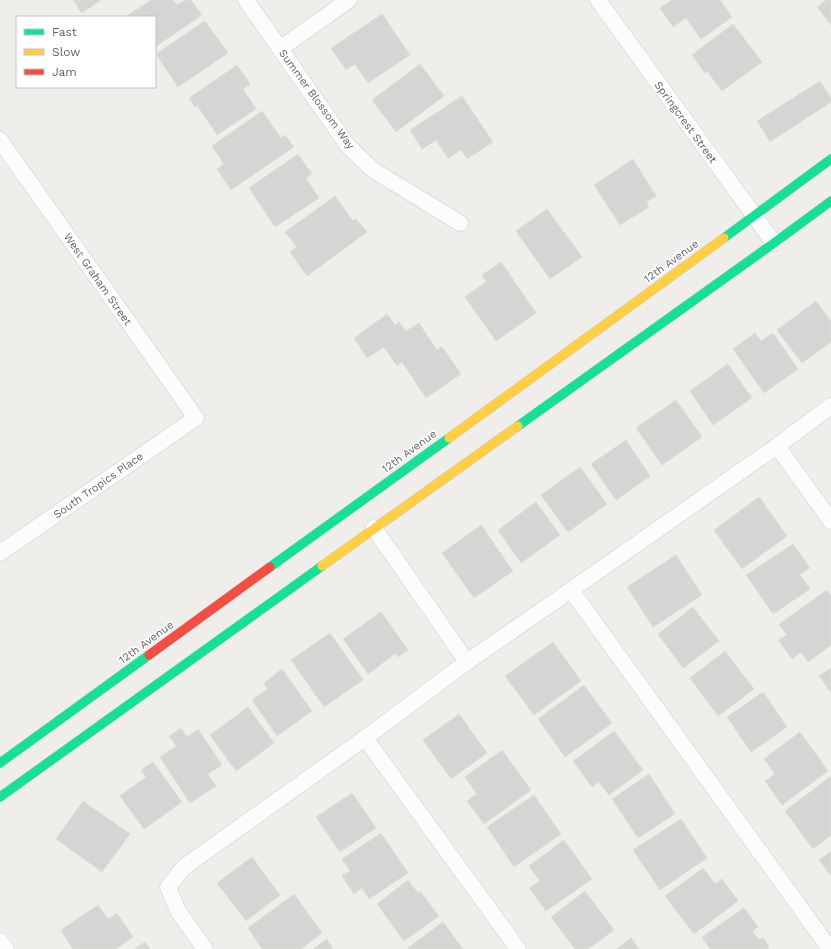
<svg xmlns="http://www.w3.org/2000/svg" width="831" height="949" font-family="'Work Sans',sans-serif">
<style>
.building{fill:#d6d5d3;stroke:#deddd9}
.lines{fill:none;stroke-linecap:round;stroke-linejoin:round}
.street-casing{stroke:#cbcccc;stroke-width:17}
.fast-casing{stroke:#cacacb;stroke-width:10}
.slow-casing{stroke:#cacacb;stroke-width:10}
.jam-casing{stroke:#cacacb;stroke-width:10}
.street{stroke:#fdfcfc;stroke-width:16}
.fast{stroke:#16e098;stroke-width:9}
.slow{stroke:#ffcf43;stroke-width:9}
.jam{stroke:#f24e42;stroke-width:9}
.labels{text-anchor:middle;stroke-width:3;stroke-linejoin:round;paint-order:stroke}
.street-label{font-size:11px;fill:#5f6368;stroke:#fff}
</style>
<rect width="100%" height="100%" fill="#efeeea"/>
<path class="building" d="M73,0h28l-19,13z
M151,0h22l4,5 8,-5h6l11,15 -47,32v-30h-25l-2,-2z
M672,0h48l12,17 -31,22 -15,-21 -13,9 -13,-19z
M826,0h5v25l-14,-18z
M382,14l28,41 -42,28 -13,-19 -9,6 -15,-22z
M205,21l23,32 -50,34 -22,-33z
M733,24l29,38 -40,29 -15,-20 -2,2 -13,-18z
M420,64l24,32 -48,36 -24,-32z
M237,65l13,19 -7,5 13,20 -39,26 -20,-30 -2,2 -6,-9z
M820,81l11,17v4l-61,40 -13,-21z
M462,96l31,46 -26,17 -6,-9 -13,8 -12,-18 -14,9 -12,-19z
M262,111l19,27 4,-3 9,12 -63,43 -14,-21 7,-5 -12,-18z
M298,154l14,20 -6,4 13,20 -44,29 -26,-39z
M633,159l23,37 -10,6 3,5 -29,18 -26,-40z
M335,196l18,25 3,-2 11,13 -60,44 -17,-24 7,-5 -12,-15z
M547,209l35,48 -32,22 -34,-48z
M501,262l35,51 -40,28 -31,-44 21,-15 -4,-7z
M816,301l15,20v21l-29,21 -25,-33z
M387,314l8,11 4,-3 7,9 13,-8 18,27 5,-3 19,27 -35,24 -24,-36 -5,4 -13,-19 -17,11 -13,-20z
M755,333l6,8 12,-8 25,36 -34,24 -31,-44z
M728,364l24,34 -39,27 -23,-34z
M676,400l26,37 -40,28 -26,-37z
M626,440l24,36 -34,24 -25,-36z
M580,467l27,37 -39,28 -27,-37z
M759,497l28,39 -45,33 -28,-39z
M536,502l24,33 -39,28 -23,-33z
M481,525l32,46 -39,27 -32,-45z
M793,544l17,24 -10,6 10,15 -37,25 -27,-39z
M676,555l26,40 -49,32 -26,-40z
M827,590l4,6v49l-23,17 -7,-10 -9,7 -14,-19 9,-5 -8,-11z
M693,607l26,34 -36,27 -25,-34z
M381,612l27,38 -10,7 -2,-4 -28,21 -25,-35z
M330,633l33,47 -39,27 -33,-47z
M553,642l28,39 -47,34 -29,-39z
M725,651l29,38 -36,27 -28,-38z
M831,668v25l-12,-17z
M282,669l30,42 -35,25 -25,-36 16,-11 -4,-6z
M584,685l28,38 -47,34 -27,-38z
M763,692l24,35 -36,25 -24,-35z
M248,707l26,36 -38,28 -26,-36z
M459,714l28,39 -36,26 -28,-39z
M181,728l6,9 11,-8 24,36 -14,9 8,12 -26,17 -30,-46 16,-11 -7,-10z
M614,731l29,39 -34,25 -10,-13 -7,5 -19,-26z
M800,732l28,39 -46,34 -17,-24 10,-7 -11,-15z
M502,750l29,40 -47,34 -17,-23 10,-7 -12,-17z
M153,762l29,40 -38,27 -24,-33 26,-19 -5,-7z
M649,774l26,40 -37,24 -26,-39z
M831,776v59l-18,14 -28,-38z
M352,793l24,35 -36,24 -24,-35z
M534,795l27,39 -47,33 -27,-40z
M83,801l47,33 -28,38 -46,-33z
M681,819l26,39 -47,32 -27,-40z
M381,833l27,40 -39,26 -7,-11 -8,6 -12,-18 8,-5 -8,-12z
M564,840l28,39 -46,32 -17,-23 11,-7 -11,-15z
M831,851v25l-12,-16z
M252,857l28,38 -34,26 -29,-38z
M703,868l12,16 7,-5 16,22 -44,33 -29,-38z
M408,880l10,13 2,-2 19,25 -35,25 -27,-37z
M585,891l29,39 -26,19h-13l-24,-32z
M294,894l28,39 -21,16h-39l-14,-21z
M98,905l10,14 9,-6 16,24 -17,12h-43l-12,-19z
M744,908l14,19 -6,4 7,9 4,-2 6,9 -2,2h-57l-8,-12z
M443,922l20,27h-54l-1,-1z
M631,938l8,11h-23z
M327,939l6,10h-20z
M145,942l5,7h-15z"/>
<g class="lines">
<defs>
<path id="street" d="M246,0l102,146 25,24 87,53
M598,0l176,243
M281,48l68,-48
M0,140l196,278 -196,135
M777,446l54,75
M374,528l93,134
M571,590l259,359
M365,738l153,211
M0,941l6,8
M205,949l-27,-38 -10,-24 16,-20 181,-129 102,-76 104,-72 206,-144 54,-40"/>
<path id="fast" d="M724,238l107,-79
M518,426l256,-183 57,-42
M270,567l179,-129
M0,763l149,-108
M0,797l322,-231"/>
<path id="slow" d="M449,438l275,-200
M322,566l196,-140"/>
<path id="jam" d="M149,655l121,-88"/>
</defs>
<use href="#street" class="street-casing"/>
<use href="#fast" class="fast-casing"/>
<use href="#slow" class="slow-casing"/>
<use href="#jam" class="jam-casing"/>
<use href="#street" class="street"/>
<use href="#fast" class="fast"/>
<use href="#slow" class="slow"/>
<use href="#jam" class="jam"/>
</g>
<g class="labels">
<g class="street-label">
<text transform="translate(317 99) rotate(54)" y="4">Summer Blossom Way</text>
<text transform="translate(686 122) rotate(54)" y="4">Springcrest Street</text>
<text transform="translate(671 261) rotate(-36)" y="4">12th Avenue</text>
<text transform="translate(98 279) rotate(55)" y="4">West Graham Street</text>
<text transform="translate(409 451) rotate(-36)" y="4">12th Avenue</text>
<text transform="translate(98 485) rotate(-35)" y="4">South Tropics Place</text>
<text transform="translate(146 642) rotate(-36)" y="4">12th Avenue</text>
</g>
</g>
<rect x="16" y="16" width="140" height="72" fill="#ffffff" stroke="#bfc1c3"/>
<rect x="24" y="29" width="20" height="6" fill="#16e098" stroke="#bfc1c3"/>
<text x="52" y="36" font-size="12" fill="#5f6368">Fast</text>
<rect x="24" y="49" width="20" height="6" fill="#ffcf43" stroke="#bfc1c3"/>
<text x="52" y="56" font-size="12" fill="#5f6368">Slow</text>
<rect x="24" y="69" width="20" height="6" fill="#f24e42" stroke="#bfc1c3"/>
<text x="52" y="76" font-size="12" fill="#5f6368">Jam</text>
</svg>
